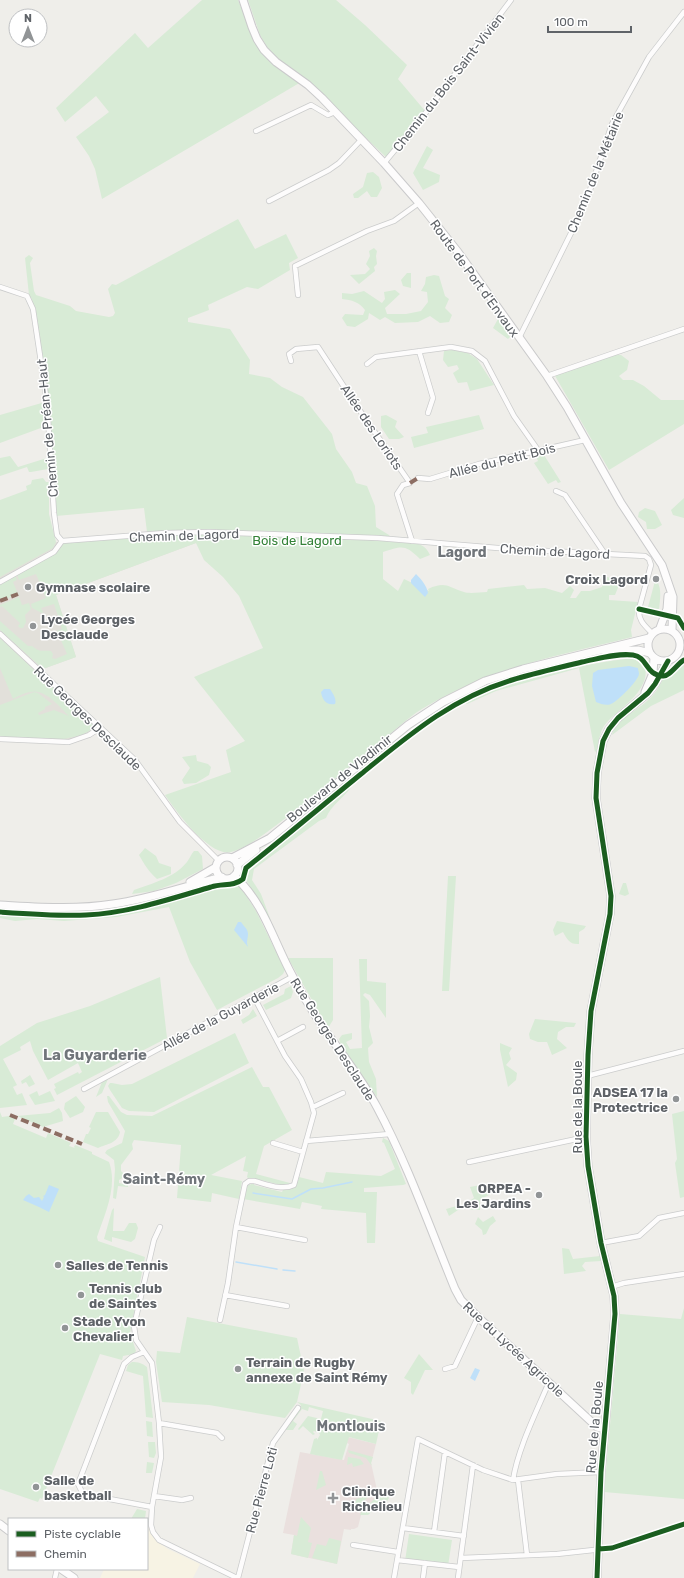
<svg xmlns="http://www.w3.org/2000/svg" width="684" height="1578" font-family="Rubik,sans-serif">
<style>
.commercial{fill:#f7f3e4}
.education{fill:#e2e0da}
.medical{fill:#eae0de}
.green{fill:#d8ebd6}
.water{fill:#bfe0f9}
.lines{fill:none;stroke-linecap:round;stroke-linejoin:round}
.stream{stroke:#bfe0f9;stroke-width:1.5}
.street-casing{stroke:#cbcccc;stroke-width:6}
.secondary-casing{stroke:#cacacb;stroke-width:9}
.street{stroke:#fdfcfc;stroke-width:4.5}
.secondary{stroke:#fdfcfc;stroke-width:7}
.quiet{stroke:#8d6e63;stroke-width:4;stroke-dasharray:8 4;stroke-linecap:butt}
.cycleway-casing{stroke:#fff;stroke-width:8}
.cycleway{stroke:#1b5e20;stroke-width:5}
.poi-dot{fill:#919496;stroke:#fff;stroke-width:1.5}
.labels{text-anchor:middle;stroke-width:3;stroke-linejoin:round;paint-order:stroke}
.street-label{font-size:13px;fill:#5f6368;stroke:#fff}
.park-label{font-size:13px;fill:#348238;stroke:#fff}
.poi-label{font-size:13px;font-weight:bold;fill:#5f6368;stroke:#fff;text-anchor:start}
.neighbourhood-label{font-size:14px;font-weight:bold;fill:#70757a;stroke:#fff}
.quarter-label{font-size:15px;font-weight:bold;fill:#70757a;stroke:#fff}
</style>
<rect width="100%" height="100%" fill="#efeeea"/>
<path class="commercial" d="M148,1527l10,15 10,7 32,15 -7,14h-93l4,-9h43v-41z"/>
<path class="education" d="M0,506l51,37 11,-2 134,2 -140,52 20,62 -36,13 60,58 -31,14 -69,-3z"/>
<path class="medical" d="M348,1437l28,7 -5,19 6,27v6l-3,5 -12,10 -4,16 -4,2h-3v1l-7,-1 -7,35 -46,-10 3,-19 -11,-2 17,-81 44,8 5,-16 -2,-1z"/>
<path class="green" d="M202,0h36l19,46 16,18 28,18 -199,117 -7,-30 -6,-13 -13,-19 33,-25 -13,-16 -31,26 -9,-14 79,-75 13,15z
M248,0h88l29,25 42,40 -9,14 28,33 -39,46 -82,-78 -35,-28 -10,-17z
M427,146l6,4 -10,18 17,7 -1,7 -16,8 -10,-17z
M373,172l6,5 3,11 -5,9h-6l-4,-6 -9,7h-4l-1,-4 10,-7 4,-14z
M238,219l17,30 31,-15 12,24 -9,5 1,7 -32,19 -11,-2 -39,18 1,5 -21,8v4l42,7 20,31 -1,14 21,4 12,9 21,10 29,37 4,15 16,23 4,11 11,3 8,20 1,21 13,8 5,7c14,1 30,-2 36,13l-10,4c-15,-15 -18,-13 -37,-7v27l15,12 6,-12 25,12 -1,-2c18,-8 19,-2 36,3 6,2 16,0 23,0l1,-3 36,-4 3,4 18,-1 17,5 8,-7 4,4 -4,8h6l5,-7h9l12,-4 2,-11 13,4 2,5 -4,10h-6v5l29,2 -7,28 1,7c-71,18 -142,31 -205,69 -15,8 -28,21 -41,31 -30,25 -61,49 -91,74 -15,11 -46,37 -64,41 -22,5 -55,-41 -66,-57l66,-23 -5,-22 19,-9 -51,-64 69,-29 -24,-52 -16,-19 -19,-17 -8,-17 -140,52 20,62 -33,12 -43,-39v-9l28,25h4c9,7 9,4 19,5l2,3 -1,4 3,1 12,-5 -10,-23 5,-2 -4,-11 -10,3v-2l10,-3 -4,-12 -13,4 2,4 -1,1 -10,-5 -1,-4 15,-6 -10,-24 -17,6 -2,-5 37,-23 8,-11 156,-9 -1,-3h-12l-58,3 -3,-24 -88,8 -7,-113 -17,-104 -3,-4 -4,-37 4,-3 4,3 -3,5 4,28 2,4 34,11 6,5 33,6 4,-1 2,-3 -7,-24 4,-5 4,1z
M374,248l3,3 -1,5 1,8 -3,3 1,4 -16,13 -9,-9 15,-1 5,-5 -4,-5 4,-8 -1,-5z
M407,273h4v15l-8,-2 -2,-6z
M434,275l5,1 6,20 4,3 -4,9 7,7 -3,7 -9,1 -10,-7 -12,6 -23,1 -10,-6 -5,3 -11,-7 -1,6 -13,8 -8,-1 -5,-8 3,-4 18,1 2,-5c-6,-8 -13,-10 -23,-11v-6l10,1 12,-3 18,12 3,-4 -1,-7 11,-2 5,4 -15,14 2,6h19l15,-3 7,-9 -1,-10 -6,-1 4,-7 1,-7z
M498,319l12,18 -2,2 -15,-11z
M452,350l16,3 9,6 17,26 -24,6 -3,-9 -9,1 -5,-10 6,-4 -2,-4 -9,2 -5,-7 1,-9z
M613,354l8,1 8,6 -2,9 -8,6 4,4h10l11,6 17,14h23v24l-75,46 -55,-96z
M45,402l4,23 -49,18v-28z
M386,415l11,6 -2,6 9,10 -5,2h-10l-8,-12v-11z
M479,415l5,14 -70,19 -3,-11 17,-4 -2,-6z
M544,455l17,27 -3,1 -2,-3 -8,4 -14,-21 4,-2 -2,-5z
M10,456l8,11 29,-9 1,11 -17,3h-2l-2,-5 -27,9v-18z
M43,478l3,4h3v32l7,28 -3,6 -53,29v-77l27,-10 -1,-4 5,-2 1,-4z
M684,498v20l-11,-3 -2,-5z
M645,508l10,3 7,14 -7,4h-8l-1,-7 -8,-5 1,-5z
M15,574l2,6 -4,2 5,12 -18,7v-19z
M655,581h2c5,8 3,19 2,28h-7l-4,-2z
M19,597l3,8 7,-2 2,6 -6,6 1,7 -3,6h-3l-2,-2 2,-3 -18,-17 -2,1v-2z
M0,638l93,87 1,3 -12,7 -18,4 -64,-1v-33l34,-13 4,1 14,11 -7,3v2l-7,4 1,2 15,-5 15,6c-9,-9 -24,-28 -39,-24 -6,1 -12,4 -17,7l-13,-31z
M635,658c19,8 9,29 -2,40 -9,10 -21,17 -29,28 -4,6 -6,17 -7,24l-2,2 -16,-84 -83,23 -29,13 -2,-1c15,-21 141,-43 170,-45z
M684,663v27l-33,16 -39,29c4,-16 25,-24 36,-35 7,-6 11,-13 15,-21l6,-2z
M196,755l1,6 11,3 3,3 -2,8 -13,8 -12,1 -2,-4 8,-12 -8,-11z
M352,786c-7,11 -21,19 -26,32l-7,3 -65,48 -2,11 9,14 10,27 -25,-41 1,-7 2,-4z
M145,848l11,8 3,7 12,4v7l-14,5c-8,-7 -13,-15 -18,-24z
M194,851h4l4,5 1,13 -27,14 -22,8 -22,3 2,-4c19,-7 40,-12 53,-28 3,-4 4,-8 7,-11z
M448,876h8l-7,115h-7z
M623,883h3l3,11 -4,2 -6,-2z
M240,886l16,25 29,59 -2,4 -5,4 -61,32 -27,-48 -21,-55 -53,10 -52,4 -27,-2 -22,2 -15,-3v-3l77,3 25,-3 64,-13 55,-15z
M557,921l29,5 -2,3 -5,3v12c-9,1 -12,-5 -16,-12l-8,4 -2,-6z
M288,958h45v62l-5,8z
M359,959h8v22l19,2v35l-16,-23 -5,-2 -2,2 6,6 1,15 -1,11 4,16 -5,5 1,14 7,17 1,18 -36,-52 -2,-6 3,-4 10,-2v6l-6,3 4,7 12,-1z
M160,977l7,61 -110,57 -3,-6 2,-1 -2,-4 24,-12 1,2 3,-2 -4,-9 -30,17 -15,-29 -3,-10 -10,6 1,3 -18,9 14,26 -4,2 4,8 5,-2 5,12 -27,3v-62l37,-23 53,-17z
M291,986l2,6 -2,6 -25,12 -3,-5 21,-11 1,-5z
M253,1009l4,7 -14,8 -2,-4 8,-5z
M535,1019l41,4 -2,4h-8l-8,5 -1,7 10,9 -15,7 -5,-13h-9l-8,-3 -1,-5z
M235,1033l14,30 -95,49 -25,-1 -7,-3 -12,-18 -2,-4 2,-3h2l10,2 10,-1z
M500,1043l12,5 -3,5 2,6 -5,6 11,8 -1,7 -8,7 -8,-37z
M252,1067l11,20h6l23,43 -28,16 -8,28 34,9 -5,3 -32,-8h-5l-1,-1 1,-5 -5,-1 3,-15 -35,19 31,6 -3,18 -27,-6 -1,9 -34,-4 4,-53 -47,-5 -2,4 1,5 -12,16v6l4,4 -1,2 -5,3v3l9,2v2l-10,-1 -2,13 -3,-1 2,-29 -1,-9 -9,-7 2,-3 15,-7 3,-12 -17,-29 -1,-6h2l12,16 6,3 25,1z
M30,1075l5,9 -6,3 -3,-5 -4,2 -1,-3z
M108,1079l-6,14 -6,4 6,-15z
M37,1091l2,5 11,-5 5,10 -20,4 -6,-10z
M76,1096l9,11 -2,5 -13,6 -6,-9 1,-6z
M59,1108l3,5 1,8 -20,6 -26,-11 33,-3z
M684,1111v86l-4,1 -5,-35 2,-4 -5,-45z
M0,1112l2,5 7,-1 6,3 -2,5 33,14 2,-5 23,10 -2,3 6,2 -1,-1 1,-2 17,7v2l17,8c9,24 -4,52 -12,75l1,4 47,16 -15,76 6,18 -2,3 -11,2 -1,4 -22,-6 -58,145 -2,-1 -2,4 -38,-13z
M96,1112h12l12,20c-2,11 -13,12 -22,16l-15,-6 3,-8h2l3,-6 -2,-1z
M383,1138l6,3 17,43 -3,1 -39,3v4h13l-2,51h-8l-1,-30 -45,-4 1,-3 -20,-4 -2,7 -57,-10 3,-13 8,-3v2l28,7 1,-2 7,-1 6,-4 1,-5h2v-3l24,6 3,-11 55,4 14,-7 -11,-26 -2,-1z
M491,1183l3,4v5l-14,8v10h-8l-2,-2 -12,2 -9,6 -3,-7 18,-5 10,-6 -4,-11z
M114,1208l-1,23h11l5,-8h7l2,5 -3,11 -4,3 -19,-5v5l-8,-3 8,-29z
M493,1216l3,5 -6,5 -4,8 -3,1 -1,-5 -7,-6 3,-7 5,5z
M562,1248l7,1 4,10 27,-3 1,5 -16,1 -3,4 4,5 -22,3z
M684,1308v191l-80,-7 16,-178 61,5z
M187,1317l110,21 7,33 -7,31 84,19 -5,23 -27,-7 -7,23 -32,-6 4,-15 3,-1v2l3,-5 -1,-2 -5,-2 -1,1 2,2 -2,1 -10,-9 -4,4 -1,-1 10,-13 13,3 2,-8 -14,-4 -1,4 -6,-2 -9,12 4,3 -4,6h-7v-2l15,-23 -4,-3 -12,16 -76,-13 -47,-3 -6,-40 1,-11 23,2z
M419,1354l14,16h-8l-12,25 -2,-2v-11l-7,-4z
M132,1362c6,0 10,1 15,5l6,51 -7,-1 -3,-41 -17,-5 2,-6z
M146,1421l6,1 1,15 -6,-1z
M148,1442h7l1,11 -2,5 -5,-1z
M348,1450l25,7 -2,6 1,3 -6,-8 -17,-5z
M348,1457l12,2 4,5 -11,3 -1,-4 -5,2z
M147,1462l7,1 -2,10h-6z
M320,1471h2l4,14 -10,5z
M382,1489l7,9 -3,5h-5l-13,12h-8c4,-11 16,-11 17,-25z
M370,1495l-11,11 -10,-2 1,-2 6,-1v-2z
M137,1509l9,2 -1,8h-14z
M301,1517l10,11 -3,14 4,1 -4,15 -17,-4 3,-19 3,1z
M409,1534l43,6 -4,26 -43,-5z
M329,1538l12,3 -4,23 -25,-6 5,-14 9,2z"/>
<path class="water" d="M416,574c5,5 11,12 12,19l-3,4 -14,-14v-3z
M629,666l9,2c0,2 1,4 1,6 -1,7 -21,27 -28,30 -5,2 -10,0 -15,-2l-4,-16 1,-13 5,-3z
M324,689h6c3,5 7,10 5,15 -9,2 -13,-5 -14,-12z
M238,922h3c2,3 5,6 6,8 3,6 -2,10 1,17l-14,-17z
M49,1185l10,4 -10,23 -10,-5 2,-3 -2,3 -16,-7 3,-4 3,-2 5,4 5,-1 3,4 2,-4 -1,-1 2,-1z
M475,1368l5,2 -5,11 -5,-3z"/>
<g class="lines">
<path class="stream" d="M253,1193l39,6 19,-10 12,-1 29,-6
M236,1262l41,7
M283,1270l12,1"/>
<defs>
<path id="street" d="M256,131l55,-26 17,10 7,-3
M384,163l40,-48 87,-115
M269,201l60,-31 10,-7 22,-23
M0,287l27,9 6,13 14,93 7,111 3,22 5,6
M298,295l-3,-29 72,-35 27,-10 25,-18
M519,338l57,-115 14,-33 22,-66 37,-67 35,-45
M419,351l14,47 -5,15
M291,361l-2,-7 7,-5 22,-2 38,58 54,78 -7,2 -6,9 15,47
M367,364l9,-7 75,-10 21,4 13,10 29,55 24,34
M547,376l137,-47
M418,478l12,1 49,-15 106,-24
M556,491l9,4 40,59
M0,582l54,-30 8,-11 103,-8 44,-1 169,6 132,11 135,7 4,3 2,6 -12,44c-1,11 5,16 13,24
M0,634l135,126 45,62 39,39
M0,739l69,3 20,-7 11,-7
M277,1041l26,-14
M587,1076l97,-25
M84,1089l208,-112
M313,1107l30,-14
M306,1141l84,-7
M273,1143l30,9
M469,1162l117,-25
M160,1227l-6,13 -20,86 2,14 16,23 7,60 2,34 -9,50 -1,18 2,7 6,8 78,38
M236,1227l69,13
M601,1243l38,-7 20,-18 25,-5
M611,1287l13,-4 60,-9
M225,1295l62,11
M220,1320l8,-37 8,-56 9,-43 4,-3h5c12,3 28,10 40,4l20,-72 -3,-11 -10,-23 -16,-23 -31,-59
M144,1352l-12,5 -8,7 -46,120 5,10 69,13
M445,1369l10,-3 23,-49
M159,1423l58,10 5,5
M513,1480c5,-32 23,-67 36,-98
M518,1480l9,75
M154,1496l28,4 9,-2
M403,1528l61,8
M434,1532l11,-80
M353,1545l45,7
M461,1558l96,-4 55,-6 72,-24
M397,1560l62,7
M55,1578l2,-9
M238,1578l35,-135 25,-35
M394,1578l24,-139 65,31 30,10 44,-6 44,-2
M423,1578l2,-15
M458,1578l15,-113"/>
<path id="secondary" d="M243,0l9,27 5,12 7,11 12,12 32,23 14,13 62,65 35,40 39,49 89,124 20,31 54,96 41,62 11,32 -1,33
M660,628l7,-19 1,-13
M648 645a16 16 0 1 1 32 0a16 16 0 1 1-32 0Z
M605,651l33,-1 12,3
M645,692l8,-19 1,-15
M216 868a11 11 0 1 1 22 0a11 11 0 1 1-22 0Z
M232,858l38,-20 138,-113 35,-23 42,-21 38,-12 126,-31
M237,865l19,-15
M234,876c30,26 40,67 59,101 9,17 19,34 30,50 18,26 39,52 54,80 31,58 53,121 78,182l6,11 17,17 119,110 8,2
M190,882l26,-15
M0,905c38,2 75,5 113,-1 37,-5 73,-18 109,-27
M0,1524l9,7
M61,1569l13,9
M597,1578l4,-106 14,-158 -1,-18 -13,-53 -13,-77 -2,-29 2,-82 3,-44 19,-97 1,-18 -15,-98 1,-25 6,-32 6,-12 9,-11 30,-25 7,-9 13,-23"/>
</defs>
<use href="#street" class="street-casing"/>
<use href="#secondary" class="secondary-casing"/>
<use href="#street" class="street"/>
<use href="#secondary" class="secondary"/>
<path class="quiet" d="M410,483l8,-5
M0,601l18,-7
M10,1115l72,29"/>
<defs>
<path id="cycleway" d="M639,609l39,9 6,10
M0,912c29,2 57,4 86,3 43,-2 84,-16 125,-28 12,-4 22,0 32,-8l3,-11c39,-31 77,-63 115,-94 48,-39 91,-76 151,-94 23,-7 46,-12 70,-18 16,-3 34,-9 51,-7 15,2 12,20 30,21 6,1 15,-13 21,-16
M599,1549l13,-1 72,-24
M597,1578l4,-106 14,-158 -1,-18 -13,-53 -13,-77 -2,-29 2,-82 3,-44 19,-97 1,-18 -15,-98 1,-25 6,-32 6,-12 9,-11 30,-25 7,-9 13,-23"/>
</defs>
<use href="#cycleway" class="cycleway-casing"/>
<use href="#cycleway" class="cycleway"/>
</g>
<g class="poi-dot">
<circle cx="656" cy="579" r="4"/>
<circle cx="28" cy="587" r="4"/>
<circle cx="33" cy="626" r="4"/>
<circle cx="676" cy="1099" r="4"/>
<circle cx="539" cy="1195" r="4"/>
<circle cx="58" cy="1265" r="4"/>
<circle cx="81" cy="1295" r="4"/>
<circle cx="65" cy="1328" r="4"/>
<circle cx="238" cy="1369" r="4"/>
<circle cx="36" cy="1487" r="4"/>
<path d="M331 1492h4v4h4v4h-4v4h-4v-4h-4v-4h4z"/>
</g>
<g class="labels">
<g class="street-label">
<text transform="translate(448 82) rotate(-52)" y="5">Chemin du Bois Saint-Vivien</text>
<text transform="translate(595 172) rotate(-68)" y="5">Chemin de la Métairie</text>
<text transform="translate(475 278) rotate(54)" y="5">Route de Port d'Envaux</text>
<text transform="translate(372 427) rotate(56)" y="5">Allée des Loriots</text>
<text transform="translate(47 428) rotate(-95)" y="5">Chemin de Préan-Haut</text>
<text transform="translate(502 460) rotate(-14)" y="5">Allée du Petit Bois</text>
<text transform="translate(184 535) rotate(-2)" y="5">Chemin de Lagord</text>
<text transform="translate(555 551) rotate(3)" y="5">Chemin de Lagord</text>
<text transform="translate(88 718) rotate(44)" y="5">Rue Georges Desclaude</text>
<text transform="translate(339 778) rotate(-39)" y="5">Boulevard de Vladimir</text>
<text transform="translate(220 1016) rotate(-28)" y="5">Allée de la Guyarderie</text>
<text transform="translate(333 1039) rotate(57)" y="5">Rue Georges Desclaude</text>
<text transform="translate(577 1107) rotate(-90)" y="5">Rue de la Boule</text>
<text transform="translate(514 1349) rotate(43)" y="5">Rue du Lycée Agricole</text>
<text transform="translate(594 1427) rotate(-85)" y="5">Rue de la Boule</text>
<text transform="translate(261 1490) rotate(-75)" y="5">Rue Pierre Loti</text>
</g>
<g class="park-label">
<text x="297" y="545">Bois de Lagord</text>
</g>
<g class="poi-label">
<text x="648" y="584" text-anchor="end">Croix Lagord</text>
<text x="36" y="592">Gymnase scolaire</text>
<text x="41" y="624">Lycée Georges<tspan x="41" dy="15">Desclaude</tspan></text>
<text x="668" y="1097" text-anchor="end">ADSEA 17 la<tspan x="668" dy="15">Protectrice</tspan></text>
<text x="531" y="1193" text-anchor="end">ORPEA -<tspan x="531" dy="15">Les Jardins</tspan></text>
<text x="66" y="1270">Salles de Tennis</text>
<text x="89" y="1293">Tennis club<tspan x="89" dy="15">de Saintes</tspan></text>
<text x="73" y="1326">Stade Yvon<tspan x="73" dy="15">Chevalier</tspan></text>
<text x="246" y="1367">Terrain de Rugby<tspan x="246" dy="15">annexe de Saint Rémy</tspan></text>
<text x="44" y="1485">Salle de<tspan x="44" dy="15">basketball</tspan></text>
<text x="342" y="1496">Clinique<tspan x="342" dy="15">Richelieu</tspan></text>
</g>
<g class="neighbourhood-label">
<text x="462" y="557">Lagord</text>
<text x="164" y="1184">Saint-Rémy</text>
<text x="351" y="1431">Montlouis</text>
</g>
<g class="quarter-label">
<text x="95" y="1060">La Guyarderie</text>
</g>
</g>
<rect x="8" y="1518" width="140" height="52" fill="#ffffff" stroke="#bfc1c3"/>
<rect x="16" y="1531" width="20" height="6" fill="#1b5e20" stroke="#bfc1c3"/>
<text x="44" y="1538" font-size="12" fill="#5f6368">Piste cyclable</text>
<rect x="16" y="1551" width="20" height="6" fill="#8d6e63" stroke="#bfc1c3"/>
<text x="44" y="1558" font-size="12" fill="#5f6368">Chemin</text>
<g transform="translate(28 28)"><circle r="19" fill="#ffffff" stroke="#bfc1c3"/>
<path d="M0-3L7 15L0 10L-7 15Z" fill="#919496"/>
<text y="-6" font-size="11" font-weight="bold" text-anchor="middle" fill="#5f6368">N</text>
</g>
<path d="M548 26v6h83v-6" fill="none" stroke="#5f6368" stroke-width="2"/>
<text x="554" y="26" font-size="12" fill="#5f6368" stroke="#ffffff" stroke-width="3" paint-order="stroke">100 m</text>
</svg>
